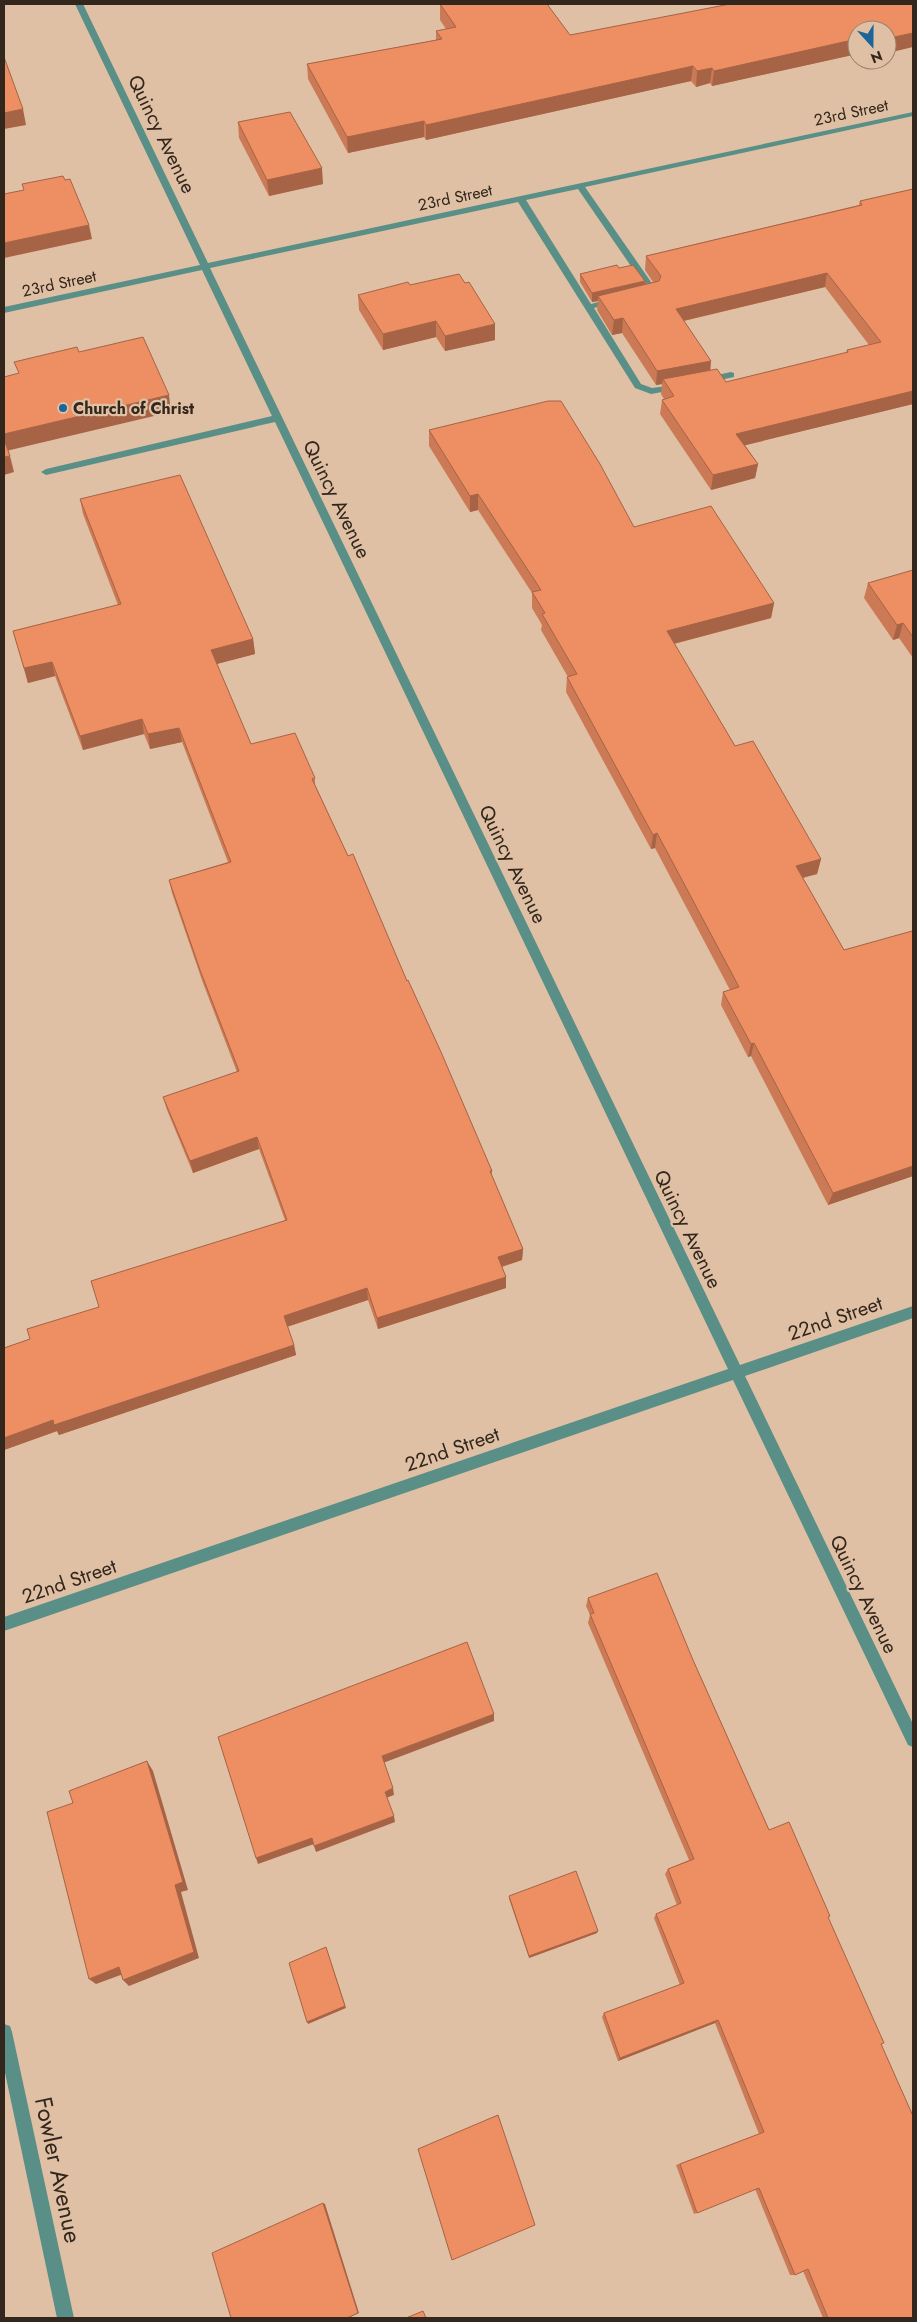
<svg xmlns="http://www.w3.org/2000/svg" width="917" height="2322" font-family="Jost,sans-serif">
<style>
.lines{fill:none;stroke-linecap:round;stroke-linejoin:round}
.minor{fill:#598f87;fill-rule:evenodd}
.wall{fill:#cc7a55;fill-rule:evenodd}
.shaded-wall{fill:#a66345}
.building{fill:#ed8e63;stroke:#a66345}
.poi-dot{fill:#1b6599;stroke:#dfc0a4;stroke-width:2}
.labels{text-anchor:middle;stroke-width:4.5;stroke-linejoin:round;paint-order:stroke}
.far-street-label{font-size:16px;fill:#33271d;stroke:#dfc0a4}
.far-poi-label{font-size:16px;font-weight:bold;fill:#33271d;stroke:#dfc0a4;text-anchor:start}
.street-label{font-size:20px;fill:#33271d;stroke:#dfc0a4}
.near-street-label{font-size:24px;fill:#33271d;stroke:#dfc0a4}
</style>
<rect width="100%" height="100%" fill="#dfc0a4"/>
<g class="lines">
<path class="minor" d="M75,4h8l125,259 705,-151v4l-328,71 73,105 -10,5 -5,-3 5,-3 -70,-102 -52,11 65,104 22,-6 5,3 -24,7 47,76 11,4 30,-4v4l-3,1 -28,5 -16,-6 -117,-186 -308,66 530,1097 173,-59v12l-168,58 168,348v23l-5,-2 -175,-365 -729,251v-14l724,-248 -453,-947 -229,53 -5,-3 5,-3 226,-53 -70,-146 -198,43v-6l196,-42z
M731,372l3,1v4l-28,6 -5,-3 2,-2z
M4,2024l6,2 2,6 62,286h-17l-53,-250z"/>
</g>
<path class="wall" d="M440,4l130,31 343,-31 -21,48 -5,-5v-17h-30v24l-145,32 -2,-3 -14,4 -5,-6 -265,59 -2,-3 -76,16 -40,-74 -1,-15 129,-24v-9l10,-2 -6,-9z
M238,122l85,62 -54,12 -30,-58z
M913,189v215l-168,41 13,19 -3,14 -44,12 -51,-76 2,-14 2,-1 -3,-5 1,-10 -6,1 -34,-52 -10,2 -15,-25 1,-9 -6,1 -12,-20v-8l39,-6 26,13 -1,3 9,-2 -8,-12 1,-14 213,-51 1,-4zM825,287l44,58 -22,5 -1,3 -120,29 -16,-12 -26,-49z
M410,285l85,55 -50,11 -9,-14 -53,13 -24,-40 -1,-15z
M429,430l205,97 140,76 -3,15 -97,26 61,102 86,113 -4,15 -14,4 41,72 69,-17v243l-85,29 -77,-149 -3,1 -27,-52 2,-13 7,-2 -75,-142 -4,1 -85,-157 1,-15h1l-27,-47 1,-5 -10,-17v-15l-54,-83 -8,2 -41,-66z
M80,499l173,140 2,15 -39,10 35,80 64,34v7l33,71 59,125 85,190v5l31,73 -1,11 -20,7 4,10v11l-128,41 -10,-29 -81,27 7,18 2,10 -237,80 -2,-4 -53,19v-102l26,-9 255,-119 -26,-71 -66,24 -26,-63 -4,-13 74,-25 -34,-89 -31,-90 -3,-13 59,-18 -46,-120 -32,7 -6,-15 -61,16 -28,-74 -27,7 -11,-38 -4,-14 105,-26 -35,-91z
M913,570v88l-14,-20 -6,2 -29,-42 4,-15z
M588,1598l105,62 76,170 59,88 53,127 32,273h-90l-20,-47 -8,4h-5l-35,-86 -61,25 -18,-49 83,-31 -44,-111 -97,38 -16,-44 2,-4 76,-28 -26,-67 2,-4 21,-9 -12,-31 3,-5 21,-9 -101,-237 2,-8 -4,-9z
M509,1896l88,37 -68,25 -20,-59z"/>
<path class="shaded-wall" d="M890,32l-3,15v-14z
M913,33v14l-21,5 2,-15z
M857,39v15l-145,32 2,-15z
M693,66l-2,15 -265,59v-15z
M712,68l-2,15 -14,4 1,-16z
M23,109l3,16 -22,4v-16z
M424,121v16l-76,16 -1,-16z
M322,168l1,16 -54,12 -2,-16z
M89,225l3,14 -88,19v-15z
M827,273l-2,14 -151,36 2,-14z
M645,281l-1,9 -46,6v5l-6,1v-9z
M623,318l-1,15 -10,2 2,-15z
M436,321v16l-53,13v-16z
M495,324v16l-50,11v-15z
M711,361l-1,15 -47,3 -1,5 -6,1 1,-14z
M913,391v13l-179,44 2,-14z
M169,395l2,17 -165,39 -2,-9v-8z
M10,456l4,16 -10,3v-18z
M758,464l-3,14 -44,12 2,-15z
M478,494v16l-8,2v-16z
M774,603l-3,15 -106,28 2,-15z
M903,623l-4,15 -6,2 4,-15z
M253,639l2,15 -42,11 -2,-15z
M52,662l3,14 -27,7 -4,-15z
M142,719l2,15 -61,16 -3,-14z
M179,728l3,14 -32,7 -2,-15z
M657,833l-2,15 -4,1 2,-14z
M821,859l-4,15 -24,6 3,-14z
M754,1043l-3,13 -3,1 3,-13z
M257,1137l2,12 -66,24 -3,-12z
M913,1166v10l-85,29 5,-12z
M523,1249l-1,11 -25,8 1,-11z
M506,1277v11l-128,41 -1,-11z
M367,1288l1,12 -82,27 -2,-11z
M294,1345l2,10 -237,80 -2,-4 -53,19v-12l49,-18z
M494,1714v7l-111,42 -1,-7z
M147,1761l6,10 35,119 -7,2 18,66 -70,28 -6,-6 52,-95z
M393,1788l1,7 -8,3 -1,-6z
M394,1816l1,6 -79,30 -2,-6z
M312,1838l2,6 -56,20 -2,-6z
M598,1931l-1,2 -68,25v-2z
M326,1947l20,61 -38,16 -1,-2z
M119,1967l7,6 -30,11 -7,-5z
M718,2020l-3,3 -97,38 2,-3z
M323,2203l2,1 34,109 -12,5z"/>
<path class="building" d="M440,4h107l23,31 160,-31h183v29l-19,4 -4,-5 -3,1v-3h-30v9l-143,32 -2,-3 -15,3 -4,-5 -267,59 -2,-4 -77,16 -40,-73 135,-25 -6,-8 20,-4z
M4,57l19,52 -19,4z
M290,112l32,56 -55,12 -29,-58z
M63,176l2,4 5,-1 19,46 -85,18v-49l20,-4 -2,-6z
M913,189v202l-177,43 22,30 -45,11 -51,-75 12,-4 -11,-17 54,-10 9,13 122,-30 -1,-2 34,-8 -54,-69 -151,36 35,52 -54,10 -34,-53 -9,2 -16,-24 61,-15 2,-5 -15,-20 216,-51 -2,-4z
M617,265l2,3 14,-3 12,16 -53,12 -12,-19z
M459,274l6,9 4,-1 26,42 -50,12 -9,-15 -53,13 -25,-39 50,-13 2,3z
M143,337l26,58 -165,39v-57l15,-4 -5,-11 63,-15 2,5z
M548,401h13l39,63 34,63 77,-21 63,97 -107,28 68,115 18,-5 68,118 -25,7 48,84 68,-19 1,2v233l-80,27 -79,-150 -3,1 -28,-52 16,-5 -82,-154 -4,2 -86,-158 10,-3 -35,-60 3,-1 -13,-21 9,-2 -63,-96 -8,2 -41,-66z
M4,439l6,17 -6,1z
M180,475l73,164 -42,11 40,94 44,-11 20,45 -3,1 36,77 5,-2 54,127 1,-1 33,72 51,119h-2l33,78 -25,8 8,20 -129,41 -10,-30 -83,28 10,29 -240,80 -1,-5 -49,18v-90l26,-9 -3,-10 72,-22 -8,-26 196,-61 -30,-83 -67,24 -27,-64 76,-26 -39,-101 -31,-90 62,-18 -52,-134 -31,6 -6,-15 -62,17 -28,-74 -28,6 -11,-37 108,-27 -41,-105z
M913,570v67l-10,-14 -6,2 -29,-42z
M657,1573l36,87 76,170 20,-8 41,94 -2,1 56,126 -3,1 32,72v202h-85l-20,-49 -13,6 -36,-87 -62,25 -17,-49 84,-32 -46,-112 -98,38 -16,-45 80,-30 -28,-69 25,-11 -13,-34 26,-10 -104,-245 4,-1 -6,-15z
M467,1642l27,72 -112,42 11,32 -8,4 9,24 -80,30 -2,-8 -56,20 -38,-121z
M147,1761l36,121 -8,3 19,67 -71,28 -4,-13 -30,12 -42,-167 26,-9 -4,-12z
M576,1871l22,60 -69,25 -20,-60z
M326,1947l19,59 -38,16 -18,-59z
M498,2115l37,110 -83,35 -34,-111z
M323,2203l35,110 -11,5h-116l-19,-65z
M423,2311l3,7h-20z"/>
<circle class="poi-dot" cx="63" cy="408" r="5"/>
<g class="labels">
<g class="far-street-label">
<text transform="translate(851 112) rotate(-12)" y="6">23rd Street</text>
<text transform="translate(455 197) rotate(-12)" y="6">23rd Street</text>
<text transform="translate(59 283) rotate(-12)" y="6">23rd Street</text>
</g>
<g class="far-poi-label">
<text x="73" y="414">Church of Christ</text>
</g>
<g class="street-label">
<text transform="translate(162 134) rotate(64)" y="7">Quincy Avenue</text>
<text transform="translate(337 499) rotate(64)" y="7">Quincy Avenue</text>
<text transform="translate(513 864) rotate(64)" y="7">Quincy Avenue</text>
<text transform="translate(688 1229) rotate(64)" y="7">Quincy Avenue</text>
<text transform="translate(835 1318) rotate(-19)" y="7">22nd Street</text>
<text transform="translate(452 1449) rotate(-19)" y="7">22nd Street</text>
<text transform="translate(69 1581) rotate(-19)" y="7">22nd Street</text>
<text transform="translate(864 1594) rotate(64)" y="7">Quincy Avenue</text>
</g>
<g class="near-street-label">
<text transform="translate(58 2170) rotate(78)" y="8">Fowler Avenue</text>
</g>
</g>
<rect width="917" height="2322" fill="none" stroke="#33271d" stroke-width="10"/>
<g transform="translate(872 45) rotate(159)"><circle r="24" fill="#dfc0a4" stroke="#9a836e"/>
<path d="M0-4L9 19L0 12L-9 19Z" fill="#1b6599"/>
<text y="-8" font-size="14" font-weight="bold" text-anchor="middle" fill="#33271d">N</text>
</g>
</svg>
